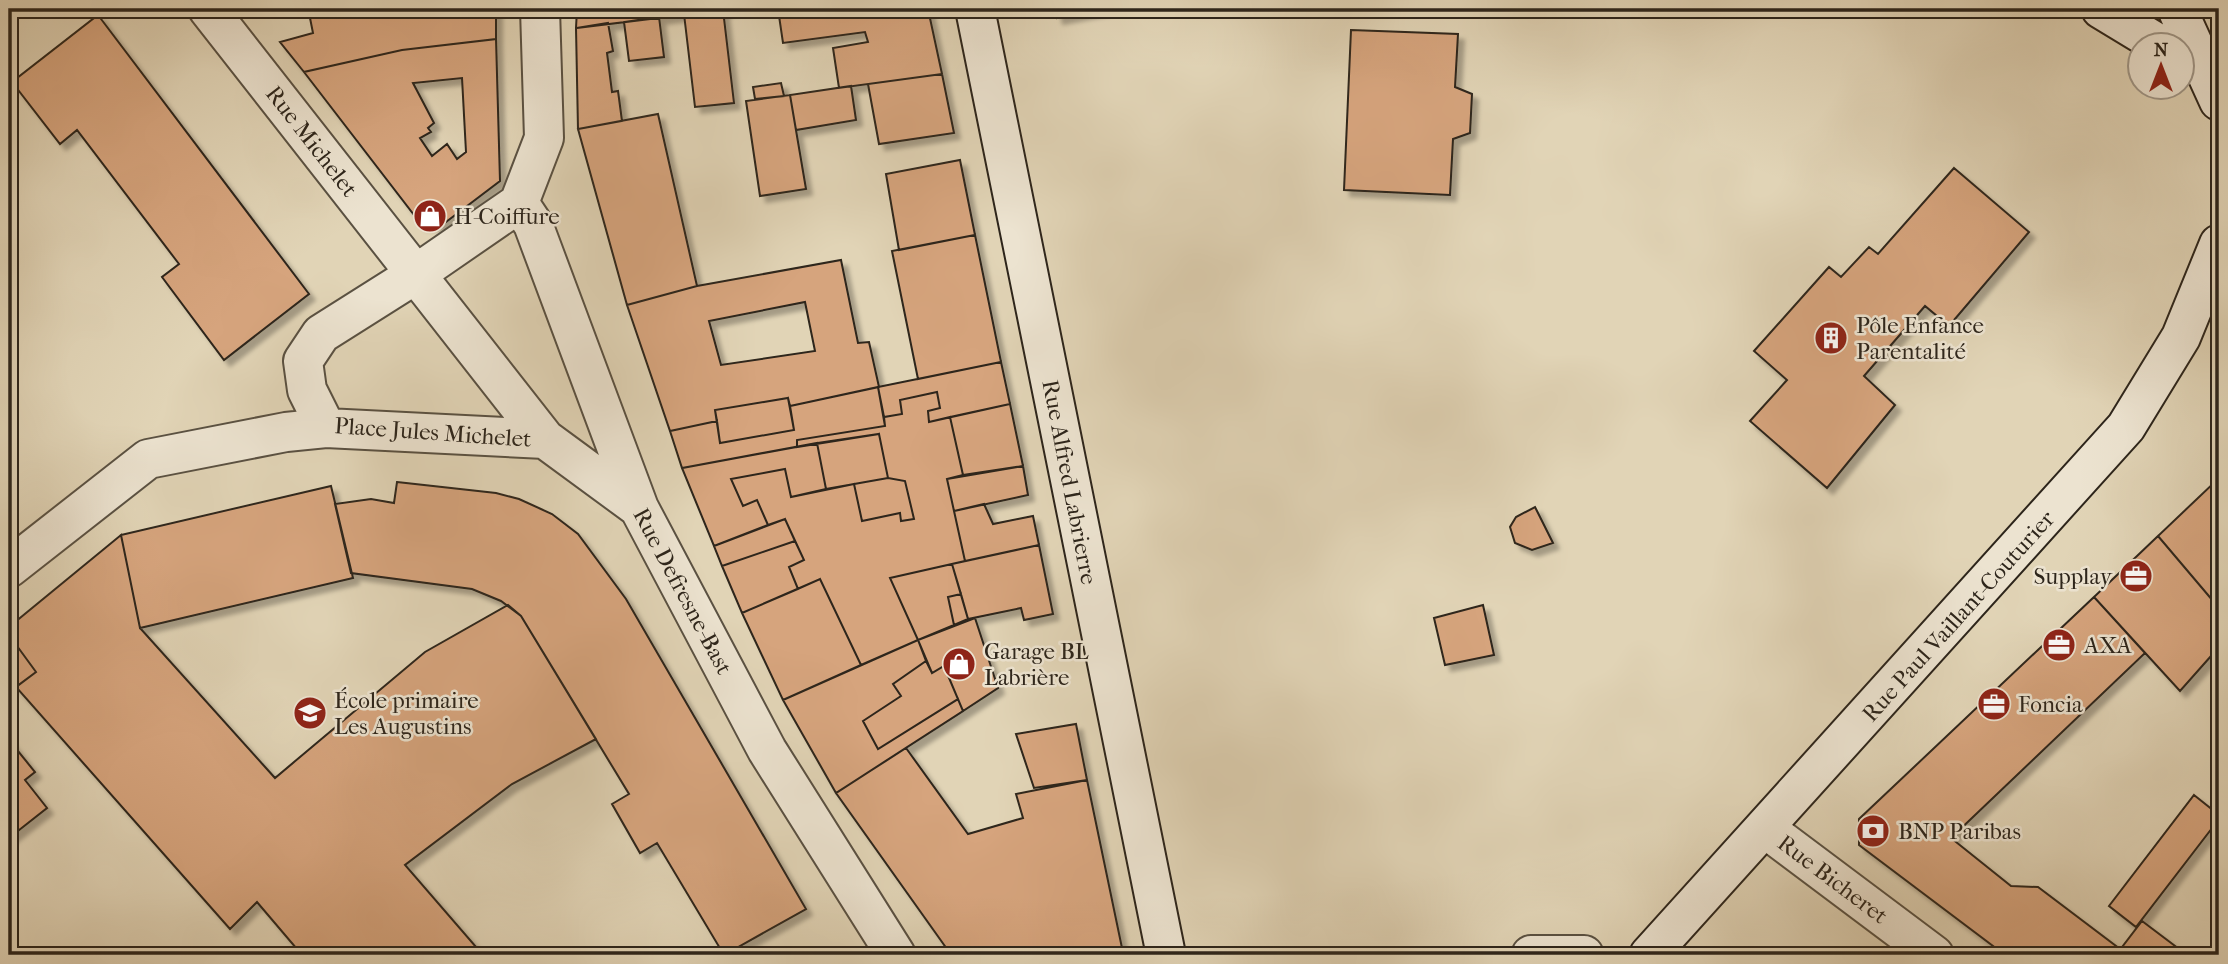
<svg xmlns="http://www.w3.org/2000/svg" width="2228" height="964" font-family="'IM FELL French Canon',serif">
<style>
.building{fill:#d6a47d;stroke:#2d251b;stroke-width:2;fill-rule:evenodd;filter:url(#shadow)}
.lines{fill:none;stroke-linecap:round;stroke-linejoin:round}
.minor-casing{stroke:#5a5142;stroke-width:42}
.secondary-casing{stroke:#2d251b;stroke-width:42}
.minor{stroke:#ece3d0;stroke-width:38}
.secondary{stroke:#ece3d0;stroke-width:38}
.labels{text-anchor:middle;stroke-width:5;stroke-linejoin:round;paint-order:stroke}
.street-label{font-size:23px;fill:#2d251b;stroke:#ece3d0}
.poi-label{font-size:23px;fill:#2d251b;stroke:#ece3d0;text-anchor:start}
</style>
<defs>
<filter id="shadow"><feDropShadow dx="6" dy="6" stdDeviation="2" flood-color="#0004"/></filter>
</defs>
<rect width="100%" height="100%" fill="#e1d4b6"/>
<filter id="stains"><feTurbulence type="fractalNoise" baseFrequency=".00286" numOctaves="4"/><feColorMatrix values="0 0 0 0 .2 0 0 0 0 .09 0 0 0 0 .02 0 0 0 .5 -.17"/></filter>
<radialGradient id="worn" r=".72"><stop offset=".6" stop-color="#630" stop-opacity="0"/><stop offset="1" stop-color="#630" stop-opacity=".3"/></radialGradient>
<path class="building" d="M348,9h148v30l-94,11 -98,22 -24,-30 33,-9 -3,-15z
M577,9h155l-156,19z
M778,9h150l14,65 -103,14 -6,-40 35,-6 -3,-10 -82,11z
M1055,9h50l-48,9z
M723,10l11,93 -39,4 -11,-93z
M98,15l211,279 -85,66 -62,-83 17,-13 -102,-134 -17,14 -48,-62z
M659,17l5,40 -35,4 -5,-39z
M608,23l5,28 -6,2 5,39 6,-1 4,30 -44,8 -2,-101z
M1351,30l107,4 -3,53 17,7 -2,39 -17,6 -3,56 -106,-5z
M496,39l4,142 -58,44 -21,-1 -117,-152 98,-22zM462,78l4,74 -9,7 -10,-15 -15,12 -12,-18 11,-6 -3,-4 6,-5 -21,-40z
M942,74l12,59 -75,11 -11,-60z
M781,83l3,13 -29,3 -2,-12z
M851,86l5,34 -60,10 -6,-35z
M790,95l16,94 -46,7 -14,-95z
M658,114l39,172 -70,19 -49,-176z
M960,160l15,75 -76,15 -13,-76z
M1954,168l75,64 -80,94 -24,-20 -61,70 31,29 -68,83 -77,-67 37,-41 -33,-29 75,-84 12,10 28,-30 9,7z
M975,235l26,127 -83,17 -26,-128z
M841,260l17,83 11,-1 10,45 -89,19 -2,-8 -73,12 2,11 -47,10 -43,-126 70,-19zM805,302l10,49 -94,14 -12,-44z
M1001,362l9,42 -81,18 -1,-11 12,-3 -3,-16 -37,8 2,14 -18,3 -6,-30z
M878,387l7,39 -88,14v7l-115,21 -12,-37 47,-10 3,22 74,-13 -4,-24z
M937,392l3,16 -12,3 1,11 21,-5 13,58 -16,4 18,82 -75,17 28,62 -57,25 -41,-86 -22,10 -9,-22 15,-7 -19,-41 -17,6 -11,-25 -14,6 -12,-27 54,-10 6,28 63,-13 8,37 38,-8 1,8 13,-2 -9,-38 -17,-3 -9,-44 -82,13v-7l88,-14 -1,-9 18,-3 -2,-14z
M788,398l6,32 -74,13 -5,-33z
M1010,404l13,62 -60,9 -13,-58z
M879,434l9,44 -62,11 -9,-46z
M817,443l9,46 -35,8 -6,-28 -54,10 12,27 14,-6 11,25 -54,21 -32,-78z
M1023,466l5,29 -74,16 -7,-32z
M888,478l17,3 9,38 -13,2 -1,-8 -38,8 -8,-37z
M2219,478v130l-61,-72z
M397,482l99,11 23,6 33,15 26,20 48,65 180,310 -82,46 -67,-112 -17,10 -28,-49 17,-10 -108,-178 -20,-15 -29,-12 -121,-16 -16,-69 36,-5 23,4z
M331,486l22,92 -213,50 -19,-93z
M984,504l9,20 40,-8 6,29 -74,16 -11,-50z
M1535,507l18,36 -21,7 -17,-7 -5,-16 6,-10z
M785,519l10,22 -73,25 -8,-20z
M121,535l19,93 135,150 150,-126 83,-47 13,11 75,123 -84,45 -107,81 78,90h-181l-45,-53 -27,27 -214,-242 20,-15 -27,-37v-8z
M2158,536l61,72v39l-39,44 -86,-94z
M795,541l9,19 -15,7 9,22 -56,24 -20,-47z
M1039,545l14,69 -29,6 -3,-12 -53,11 -16,-55z
M952,564l9,30 -13,3 6,28 -36,15 -28,-62z
M820,579l41,86 -78,35 -41,-87z
M961,594l7,25 -14,6 -6,-28z
M2094,597l51,56 -194,185 60,48 27,1 82,62 -4,6h-111l-146,-110v-26z
M1483,605l11,50 -49,10 -11,-47z
M975,618l23,70 -35,23 -19,-45 -12,7 -14,-33z
M9,635l27,37 -20,15 -7,-10z
M918,640l8,21 -33,23 8,12 -38,25 15,28 80,-50 5,12 -127,82 -53,-93z
M926,661l6,12 12,-7 14,33 -80,50 -15,-28 38,-25 -8,-12z
M1076,724l11,56 -53,8 -18,-54z
M9,740l26,32 -10,8 22,28 -38,30z
M906,748l62,86 55,-16 -7,-24 71,-14 35,168 -38,7h-125l-12,-6 -111,-156z
M2194,795l25,20v4l-83,108 -27,-21z
M2142,921l45,34h-71z"/>
<g class="lines">
<defs>
<path id="minor" d="M208,9l337,430 94,69
M519,203l14,21 106,284 128,242 129,205
M326,428l-19,-38 -4,-29 18,-27 95,-60 103,-71 25,-65 -4,-129
M9,568l139,-109 138,-27 40,-4 219,11
M1766,829l168,126
M1531,955h53"/>
<path id="secondary" d="M975,9l191,946
M2101,9l61,37
M2177,9l42,92
M1649,955l477,-528 55,-90 38,-93"/>
</defs>
<use href="#minor" class="minor-casing"/>
<use href="#secondary" class="secondary-casing"/>
<use href="#minor" class="minor"/>
<use href="#secondary" class="secondary"/>
</g>
<defs>
<symbol id="shop-disc" viewBox="-11 -11 22 22"><circle r="9.5" fill="#8f2418" stroke="#ece3d0"/><path d="M-5-2.5h2.3a2.7 3.5 0 0 1 5.4 0H5L5.5 6h-11ZM-1.5-2.5h3a1.5 2.3 0 0 0-3 0Z" fill="#fff"/></symbol>
<symbol id="building-disc" viewBox="-11 -11 22 22"><circle r="9.5" fill="#8f2418" stroke="#ece3d0"/><path d="M-4-6H4V6H1V3H-1V6H-4ZM-2.5-4.3h1.7v1.8h-1.7ZM.8-4.3h1.7v1.8H.8ZM-2.5-1h1.7V.8h-1.7ZM.8-1h1.7V.8H.8Z" fill="#fff"/></symbol>
<symbol id="office-disc" viewBox="-11 -11 22 22"><circle r="9.5" fill="#8f2418" stroke="#ece3d0"/><path d="M-6-3h4V-5.5h4V-3h4V5H-6ZM-1-4.5V-3h2v-1.5ZM-6 0V1H6V0Z" fill="#fff"/></symbol>
<symbol id="school-disc" viewBox="-11 -11 22 22"><circle r="9.5" fill="#8f2418" stroke="#ece3d0"/><path d="M0-5L7-2L0 1L-7-2ZM-4 1L0 2.5L4 1V4Q0 6-4 4Z" fill="#fff"/></symbol>
<symbol id="bank-disc" viewBox="-11 -11 22 22"><circle r="9.5" fill="#8f2418" stroke="#ece3d0"/><path d="M-6-4H6V4H-6ZM0-2.3a2.3 2.3 0 1 0 0 4.6a2.3 2.3 0 1 0 0-4.6Z" fill="#fff"/></symbol>
</defs>
<g fill-rule="evenodd">
<use href="#shop-disc" x="411" y="197" width="38" height="38"/>
<use href="#building-disc" x="1812" y="319" width="38" height="38"/>
<use href="#office-disc" x="2117" y="557" width="38" height="38"/>
<use href="#office-disc" x="2040" y="626" width="38" height="38"/>
<use href="#shop-disc" x="940" y="645" width="38" height="38"/>
<use href="#office-disc" x="1975" y="685" width="38" height="38"/>
<use href="#school-disc" x="291" y="694" width="38" height="38"/>
<use href="#bank-disc" x="1854" y="812" width="38" height="38"/>
</g>
<g class="labels">
<g class="street-label">
<text transform="translate(312 141) rotate(52)" y="8">Rue Michelet</text>
<text transform="translate(433 432) rotate(4)" y="8">Place Jules Michelet</text>
<text transform="translate(1070 482) rotate(79)" y="8">Rue Alfred Labrierre</text>
<text transform="translate(683 591) rotate(62)" y="8">Rue Defresne-Bast</text>
<text transform="translate(1958 616) rotate(-48)" y="8">Rue Paul Vaillant-Couturier</text>
<text transform="translate(1833 879) rotate(37)" y="8">Rue Bicheret</text>
</g>
<g class="poi-label">
<text x="454" y="224">H-Coiffure</text>
<text x="1856" y="333">Pôle Enfance<tspan x="1856" dy="26">Parentalité</tspan></text>
<text x="2112" y="584" text-anchor="end">Supplay</text>
<text x="2084" y="653">AXA</text>
<text x="984" y="659">Garage BL<tspan x="984" dy="26">Labrière</tspan></text>
<text x="334" y="708">École primaire<tspan x="334" dy="26">Les Augustins</tspan></text>
<text x="2018" y="712">Foncia</text>
<text x="1898" y="839">BNP Paribas</text>
</g>
</g>
<rect width="2228" height="964" fill="none" stroke="#e1d4b6" stroke-width="35"/>
<rect x="10" y="10" width="2207" height="943" fill="none" stroke="#2d251b" stroke-width="3.5"/>
<rect x="18" y="18" width="2193" height="929" fill="none" stroke="#2d251b" stroke-width="2"/>
<g transform="translate(2161 66)"><circle r="33" fill="#ece3d0" stroke="#a09788" stroke-width="2"/>
<path d="M0-5L12 26L0 18L-12 26Z" fill="#8f2418"/>
<text y="-10" font-size="19" font-weight="bold" text-anchor="middle" fill="#2d251b">N</text>
</g>
<rect width="100%" height="100%" filter="url(#stains)"/>
<rect width="100%" height="100%" fill="url(#worn)"/>
</svg>
